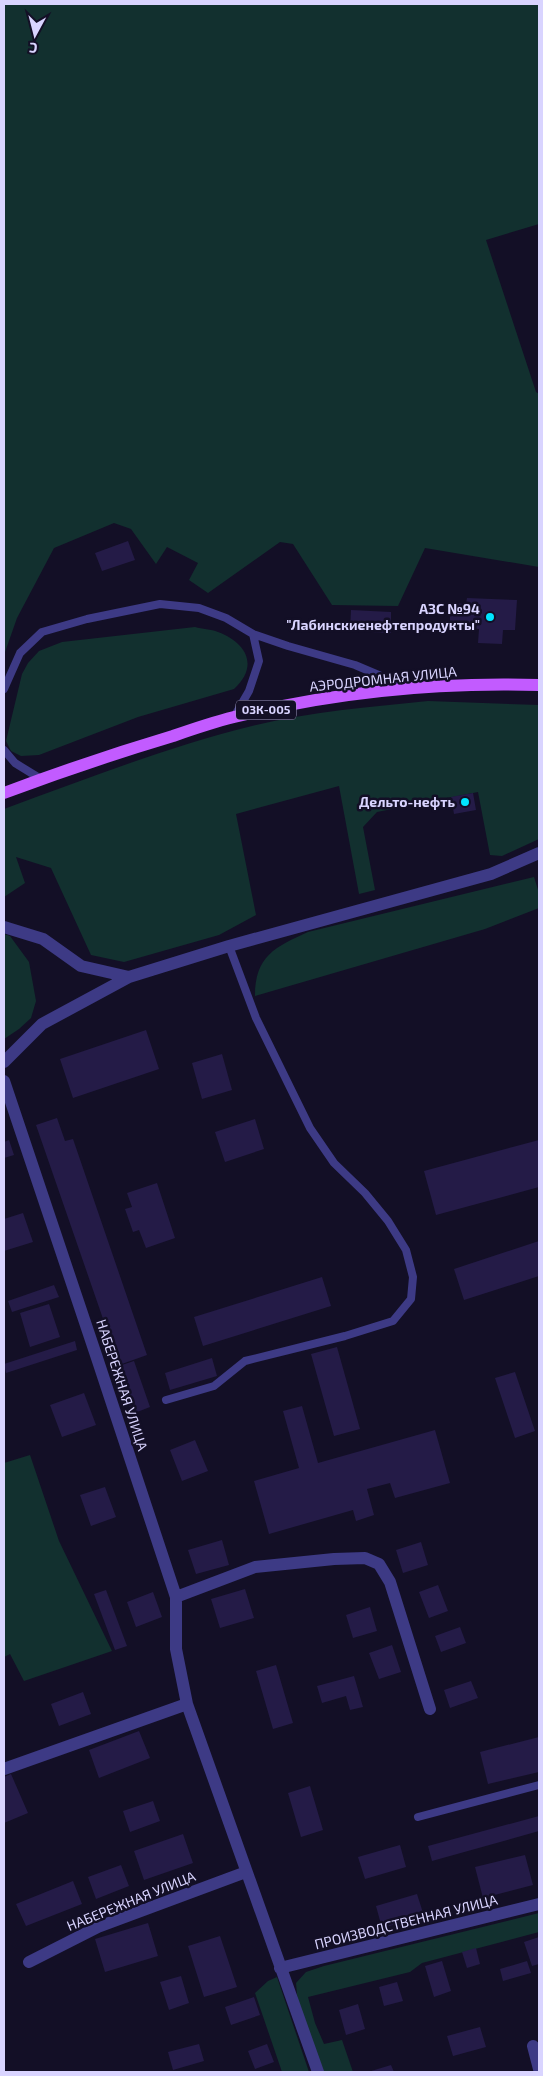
<svg xmlns="http://www.w3.org/2000/svg" width="543" height="2076" font-family="'Exo 2',sans-serif">
<style>
.green{fill:#12302f}
.building{fill:#241b47}
.lines{fill:none;stroke-linecap:round;stroke-linejoin:round}
.lane{stroke:#3d3a85;stroke-width:8}
.street{stroke:#3d3a85;stroke-width:12}
.primary{stroke:#c25bff;stroke-width:12}
.poi-dot{fill:#00e5ff;stroke:#130f26;stroke-width:2}
.labels{text-anchor:middle;stroke-width:5;stroke-linejoin:round;paint-order:stroke}
.shield{fill:#130f26;stroke:#9e99be;stroke-width:1}
.shield-label{font-size:12px;font-weight:bold;fill:#d9d4ff}
.poi-label{font-size:14px;font-weight:bold;fill:#d9d4ff;stroke:#130f26;text-anchor:end}
.street-label{font-size:14px;fill:#d9d4ff;stroke:#130f26}
</style>
<rect width="100%" height="100%" fill="#130f26"/>
<path class="green" d="M4,4h535v220l-53,16 50,152 3,2v173l-114,-19 -27,58 -66,-1 -39,-61 -13,-2 -72,51 -19,-13 9,-17 -31,-16 -11,17 -25,-35 -17,-6 -60,25 -37,70 -13,37z
M195,627c7,2 16,2 23,5 29,11 41,34 16,57l-96,28 -99,38 -18,1 -10,-5 -5,-10 16,-67 6,-11 11,-12 23,-9z
M428,701l111,4v134l-37,17 -12,-1 -12,-63 -101,20 -14,15 12,63 -16,4 -20,-108 -103,28 20,101 -37,20 -95,27 -33,-7 -40,-87 -35,-11 9,26 -21,14v-88c82,-30 163,-62 248,-83 57,-14 117,-19 176,-25z
M534,877l5,16v15l-54,21 -230,67c0,-40 20,-49 53,-64z
M4,934l6,2 19,26 7,39 -5,17 -12,11 -15,10z
M30,1455l29,86 53,110 -88,30 -14,-27 -6,3v-194z
M539,1913v19l-117,31 -12,9 -102,25 7,26 9,21 18,-4 11,32h-30l-25,-67 -2,-22 10,-11 18,-6z
M277,1977l32,95h-27l-27,-79 13,-12z"/>
<path class="building" d="M128,541l7,19 -33,11 -7,-18z
M467,598l50,2 -2,30h-12l-1,14 -24,-1 1,-14 -14,-1v-4l-15,-1v-20l16,1z
M351,610l40,2v21l-41,-2z
M473,793l3,17 -22,4 -3,-17z
M146,1030l13,39 -86,29 -13,-39z
M222,1054l10,36 -30,9 -10,-36z
M57,1118l8,23 8,-2 74,216 -28,10 -83,-240z
M255,1119l9,30 -39,13 -10,-30z
M9,1140l5,15 -10,3v-16z
M539,1140v47l-103,28 -12,-44z
M157,1183l18,55 -29,10 -7,-18 -6,2 -8,-23 7,-2 -5,-14z
M23,1213l10,29 -29,9v-32z
M539,1241v35l-75,24 -10,-31z
M322,1277l9,29 -128,40 -9,-29z
M54,1285l5,12 -47,15 -4,-11z
M49,1304l11,33 -30,10 -10,-34z
M75,1341l2,9 -71,23 -2,-9z
M337,1347l23,82 -26,7 -23,-82z
M212,1358l5,18 -47,14 -5,-17z
M134,1361l16,46 -18,7 -16,-47z
M515,1372l20,59 -20,7 -20,-60z
M84,1393l12,32 -34,12 -12,-32z
M302,1406l16,57 117,-33 15,53 -55,15 -5,-15 -23,6 7,26 -18,6 -3,-11 -84,24 -15,-53 45,-13 -16,-57z
M195,1440l13,31 -26,10 -12,-31z
M105,1487l11,30 -25,9 -11,-31z
M222,1540l7,25 -33,9 -8,-24z
M421,1542l7,23 -25,8 -7,-23z
M438,1585l10,26 -19,7 -10,-26z
M245,1589l9,29 -34,10 -9,-29z
M106,1590l21,56 -12,4 -21,-56z
M153,1592l9,25 -26,10 -9,-25z
M370,1607l7,24 -24,7 -7,-23z
M460,1627l6,16 -25,9 -6,-16z
M392,1645l9,27 -22,7 -10,-26z
M276,1665l17,58 -20,6 -17,-58z
M354,1676l9,31 -13,3 -4,-14 -24,7 -5,-17z
M471,1681l7,17 -28,10 -6,-18z
M83,1692l8,22 -32,12 -8,-22z
M139,1731l11,27 -51,20 -10,-28z
M539,1737v35l-51,12 -8,-32z
M11,1774l17,39 -24,10v-46z
M310,1786l13,44 -22,7 -13,-44z
M153,1801l7,20 -30,11 -7,-21z
M539,1816v15l-107,30 -4,-15z
M183,1834l10,29 -49,17 -10,-29z
M400,1845l6,22 -41,12 -7,-22z
M525,1855l8,30 -50,13 -8,-31z
M121,1865l8,21 -33,13 -8,-22z
M73,1881l9,23 -56,22 -10,-22z
M417,1894l7,22 -42,12 -6,-22z
M148,1923l10,33 -53,16 -10,-33z
M220,1936l17,51 -33,10 -16,-51z
M539,1937v27l-7,2 -8,-24z
M476,1948l4,16 -13,4 -5,-16z
M442,1961l9,30 -17,6 -9,-31z
M527,1961l4,12 -28,8 -3,-12z
M181,1976l8,27 -20,7 -9,-28z
M397,1982l6,19 -19,5 -5,-19z
M254,1997l6,18 -29,10 -6,-18z
M358,2004l7,25 -19,6 -7,-25z
M480,2027l6,20 -33,9 -6,-20z
M199,2044l5,17 -31,9 -5,-18z
M267,2044l7,18 -19,7 -7,-18z
M391,2065l3,7h-26z"/>
<g class="lines">
<path class="lane" d="M4,689l16,-36 22,-21 45,-13 73,-15 39,4 27,10 27,16 35,12 67,19 52,22
M234,717l15,-26 10,-30 -6,-27
M4,750l11,13 26,16
M166,1400l48,-14 31,-25 100,-25 48,-15 18,-22 2,-22 -7,-27 -18,-29 -23,-28 -31,-30 -24,-35 -54,-110 -27,-72
M418,1817l121,-32"/>
<path class="street" d="M4,927l39,12 38,27 48,11 100,-31 262,-72 48,-21
M4,1062l38,-38 87,-47
M4,1081l93,277 79,239v52l11,55 131,368
M176,1597l79,-30 79,-8 31,-1 14,6 11,18 40,127
M4,1769l183,-65
M29,1962l69,-35 148,-55
M280,1968l259,-64
M533,2046l6,23"/>
<path class="primary" d="M4,793c56,-21 112,-40 169,-57 20,-7 41,-14 61,-19 100,-25 203,-35 305,-32"/>
</g>
<g class="poi-dot">
<circle cx="490" cy="617" r="5"/>
<circle cx="465" cy="802" r="5"/>
</g>
<g class="labels">
<rect class="shield" x="236" y="700.5" width="60" height="19" rx="4"/>
<g class="shield-label">
<text x="266" y="714">03К-005</text>
</g>
<g class="poi-label">
<text x="480" y="614">АЗС №94<tspan x="480" dy="16">"Лабинскиенефтепродукты"</tspan></text>
<text x="455" y="807">Дельто-нефть</text>
</g>
<g class="street-label">
<text transform="translate(383 679) rotate(-6)" y="5">АЭРОДРОМНАЯ УЛИЦА</text>
<text transform="translate(122 1385) rotate(72)" y="5">НАБЕРЕЖНАЯ УЛИЦА</text>
<text transform="translate(131 1901) rotate(-22)" y="5">НАБЕРЕЖНАЯ УЛИЦА</text>
<text transform="translate(406 1922) rotate(-14)" y="5">ПРОИЗВОДСТВЕННАЯ УЛИЦА</text>
</g>
</g>
<rect width="543" height="2076" fill="none" stroke="#d9d4ff" stroke-width="10"/>
<g transform="translate(35 35) rotate(187)" stroke="#130f26" stroke-width="4" paint-order="stroke">
<path d="M0-4L9 19L0 12L-9 19Z" fill="#d9d4ff"/>
<text y="-8" font-size="14" font-weight="bold" text-anchor="middle" fill="#d9d4ff">С</text>
</g>
</svg>
